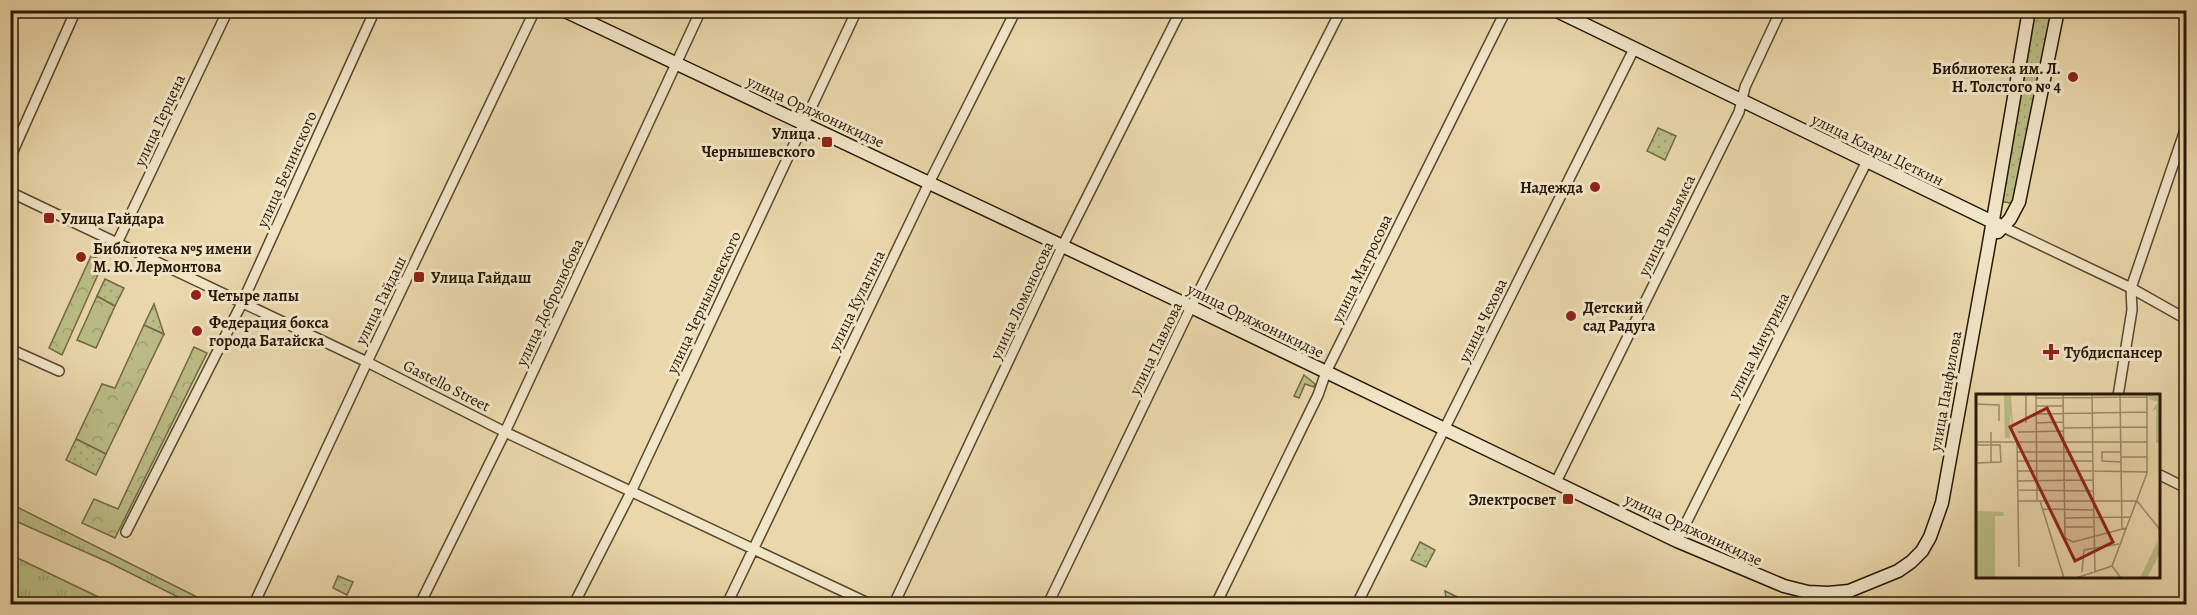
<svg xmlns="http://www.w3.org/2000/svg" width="2197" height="615" font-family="Alegreya,serif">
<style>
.grass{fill:url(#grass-tufts);stroke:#726a46;stroke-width:1.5}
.forest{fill:url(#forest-crowns);stroke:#726a46;stroke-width:1.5}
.park{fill:url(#park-dots);stroke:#726a46;stroke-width:1.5}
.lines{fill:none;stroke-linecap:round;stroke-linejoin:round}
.street-casing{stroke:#58482e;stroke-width:12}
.secondary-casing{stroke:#281805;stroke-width:15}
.street{stroke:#f1e5c8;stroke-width:9}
.secondary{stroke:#f1e5c8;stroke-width:12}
.poi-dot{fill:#8f2418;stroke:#f1e5c8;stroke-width:2}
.labels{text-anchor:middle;stroke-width:6;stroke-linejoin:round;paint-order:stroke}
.poi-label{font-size:16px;font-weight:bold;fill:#281805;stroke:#f1e5c8;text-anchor:start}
.street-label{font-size:16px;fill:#281805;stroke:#f1e5c8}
.inset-road{fill:none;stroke:#9c8b69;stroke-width:1.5}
.view{fill:#8f2418;fill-opacity:0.15;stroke:#8f2418;stroke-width:3}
.inset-edge{fill:none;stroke:#281805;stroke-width:3}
</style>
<defs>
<pattern id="grass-tufts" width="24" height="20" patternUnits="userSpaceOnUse" patternTransform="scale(1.5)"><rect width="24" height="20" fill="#bbbd86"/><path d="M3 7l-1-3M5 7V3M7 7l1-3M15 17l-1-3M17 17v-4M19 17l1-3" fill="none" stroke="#a1a272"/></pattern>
<pattern id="forest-crowns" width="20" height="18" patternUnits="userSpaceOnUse" patternTransform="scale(1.5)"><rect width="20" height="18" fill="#bbbd86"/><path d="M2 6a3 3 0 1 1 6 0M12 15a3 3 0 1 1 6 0" fill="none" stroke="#a1a272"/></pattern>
<pattern id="park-dots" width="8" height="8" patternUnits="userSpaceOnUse" patternTransform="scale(1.5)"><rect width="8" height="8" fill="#bbbd86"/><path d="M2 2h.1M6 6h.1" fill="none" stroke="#a1a272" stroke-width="1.8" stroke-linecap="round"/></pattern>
</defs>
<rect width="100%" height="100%" fill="#ead7ab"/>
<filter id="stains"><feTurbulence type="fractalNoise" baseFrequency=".00333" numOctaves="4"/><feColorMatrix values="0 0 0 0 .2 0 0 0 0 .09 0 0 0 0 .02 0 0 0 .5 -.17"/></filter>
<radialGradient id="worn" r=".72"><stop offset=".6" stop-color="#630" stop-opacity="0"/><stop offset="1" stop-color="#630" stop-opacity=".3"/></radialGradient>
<path class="grass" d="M1304,375l11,9 -1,3 -9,-3 -6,14 -5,-2z
M11,504l200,100h-19l-82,-41 -99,-44z
M10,555h1l102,49h-93l-9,-4z"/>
<path class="forest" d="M91,256l13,5 -42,94 -13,-7z
M97,296l18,10 -19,42 -19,-8z
M144,325l20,9 -58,120 -30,-15 26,-55 13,4z
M194,347l13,6 -92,185 -33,-15 12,-24 24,10z"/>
<path class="park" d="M2034,11h18l-37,193 -16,-3z
M1658,128l18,8 -11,24 -18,-9z
M105,279l19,9 -9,18 -18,-10z
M154,304l10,30 -20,-9z
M76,439l30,15 -10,21 -30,-15z
M1420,542l15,8 -9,17 -15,-7z
M338,576l15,6 -6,13 -14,-7z
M1445,591l27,13h-25z"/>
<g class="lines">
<defs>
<path id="street" d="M10,158l66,-148
M10,192l357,170 138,70 365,172
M2003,227l128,61 55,31
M117,243l111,-233
M10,349l49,22
M2118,396l14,-86 -1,-22 55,-161
M2160,475l26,13
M1556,482l183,-370 6,-25 36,-77
M126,532l116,-229 133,-293
M1677,541l190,-380
M254,604l113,-242 168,-352
M420,604l85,-172 196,-422
M574,604l57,-112 226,-482
M727,604l202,-421 87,-173
M894,604l169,-359 118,-235
M1048,604l143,-297 150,-297
M1216,604l102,-209 8,-23 180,-362
M1357,604l277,-555"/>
<path id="secondary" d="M563,10l618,292 496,239 107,45 24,6 20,1 21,-2 49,-20 13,-9 11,-11 8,-14 12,-34 46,-254 41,-239
M1555,10l448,217
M1998,232l12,-13 9,-17 39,-192"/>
</defs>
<use href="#street" class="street-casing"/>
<use href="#secondary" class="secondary-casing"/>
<use href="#street" class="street"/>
<use href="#secondary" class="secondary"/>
</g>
<g class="poi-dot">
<circle cx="2073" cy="77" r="6"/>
<rect x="821" y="136" width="12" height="12" rx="3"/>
<circle cx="1595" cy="187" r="6"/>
<rect x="43" y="212" width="12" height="12" rx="3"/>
<circle cx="81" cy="257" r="6"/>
<rect x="413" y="271" width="12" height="12" rx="3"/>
<circle cx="196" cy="295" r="6"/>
<circle cx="1571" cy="316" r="6"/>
<circle cx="197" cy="331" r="6"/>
<path d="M2048 343h6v6h6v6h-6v6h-6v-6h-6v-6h6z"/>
<rect x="1562" y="493" width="12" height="12" rx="3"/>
</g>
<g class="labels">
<g class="poi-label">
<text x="2061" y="74" text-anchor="end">Библиотека им. Л.<tspan x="2061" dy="18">Н. Толстого № 4</tspan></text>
<text x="815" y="139" text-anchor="end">Улица<tspan x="815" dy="18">Чернышевского</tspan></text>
<text x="1583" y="193" text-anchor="end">Надежда</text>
<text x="61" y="224">Улица Гайдара</text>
<text x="93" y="254">Библиотека №5 имени<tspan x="93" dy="18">М. Ю. Лермонтова</tspan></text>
<text x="431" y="283">Улица Гайдаш</text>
<text x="208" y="301">Четыре лапы</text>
<text x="1583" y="313">Детский<tspan x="1583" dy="18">сад Радуга</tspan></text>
<text x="209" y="328">Федерация бокса<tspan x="209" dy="18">города Батайска</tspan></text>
<text x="2064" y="358">Тубдиспансер</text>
<text x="1556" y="505" text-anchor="end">Электросвет</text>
</g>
<g class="street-label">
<text transform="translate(816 111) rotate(25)" y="6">улица Орджоникидзе</text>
<text transform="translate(159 120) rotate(-65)" y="6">улица Герцена</text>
<text transform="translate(1878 149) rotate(26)" y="6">улица Клары Цеткин</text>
<text transform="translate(286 169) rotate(-66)" y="6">улица Белинского</text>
<text transform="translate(1666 225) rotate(-64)" y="6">улица Вильямса</text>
<text transform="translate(1361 268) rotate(-64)" y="6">улица Матросова</text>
<text transform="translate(380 300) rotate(-64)" y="6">улица Гайдаш</text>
<text transform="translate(856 300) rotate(-64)" y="6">улица Кулагина</text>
<text transform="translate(1021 300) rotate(-65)" y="6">улица Ломоносова</text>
<text transform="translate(549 302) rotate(-65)" y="6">улица Добролюбова</text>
<text transform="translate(703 302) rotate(-65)" y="6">улица Чернышевского</text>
<text transform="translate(1256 320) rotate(26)" y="6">улица Орджоникидзе</text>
<text transform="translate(1482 320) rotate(-64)" y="6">улица Чехова</text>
<text transform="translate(1758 345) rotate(-63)" y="6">улица Мичурина</text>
<text transform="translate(1155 348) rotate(-64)" y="6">улица Павлова</text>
<text transform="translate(447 385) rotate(27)" y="6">Gastello Street</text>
<text transform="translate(1945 391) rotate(-80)" y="6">улица Панфилова</text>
<text transform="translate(1694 529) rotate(25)" y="6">улица Орджоникидзе</text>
</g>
</g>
<g transform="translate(1976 394)">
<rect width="184" height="184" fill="#ead7ab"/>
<path d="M28,0h7l3,46 -4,-27v25h-5z" fill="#bbbd86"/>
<path d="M172,0l12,2v47h-4v-34l-4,2 6,-9 -9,-3zM181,148l3,11 -13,25h-7z" fill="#bbbd86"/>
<path d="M0,117l27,1 1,4h-9v62h-19z" fill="#bbbd86"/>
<path class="inset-road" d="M50,0v29M60,0l1,107M87,0l2,144 8,4 53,-14M116,0l1,77 54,1M144,0l2,136M60,4l111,-1M0,10l23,1v16M60,12h27M60,20l111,-2M60,29l27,-1M87,34l84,-1M42,38l45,-1M0,48h171M41,48l2,125M41,58h75M145,58h-19v9l19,1M145,63h26M41,67h75M15,68v-30M1,69l24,-1 -1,-17h-23M42,77h75l2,102M41,87l76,-1M41,96l76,1M42,107h119l24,30M64,107l24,77M67,115l50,1M88,124l66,-1M88,133h29M106,178l2,-22 35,-6M100,184l36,-12M145,184l-9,-12 35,-93v-79"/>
<path class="view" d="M71,14l66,134 -38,19 -65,-134z"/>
<rect width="184" height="184" class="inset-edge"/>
</g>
<rect width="2197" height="615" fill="none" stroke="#ead7ab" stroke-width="36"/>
<rect x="12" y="12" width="2173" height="591" fill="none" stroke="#281805" stroke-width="3"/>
<rect x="18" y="18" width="2161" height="579" fill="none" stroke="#281805" stroke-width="1.5"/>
<rect width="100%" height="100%" filter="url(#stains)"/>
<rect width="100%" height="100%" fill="url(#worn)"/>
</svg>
